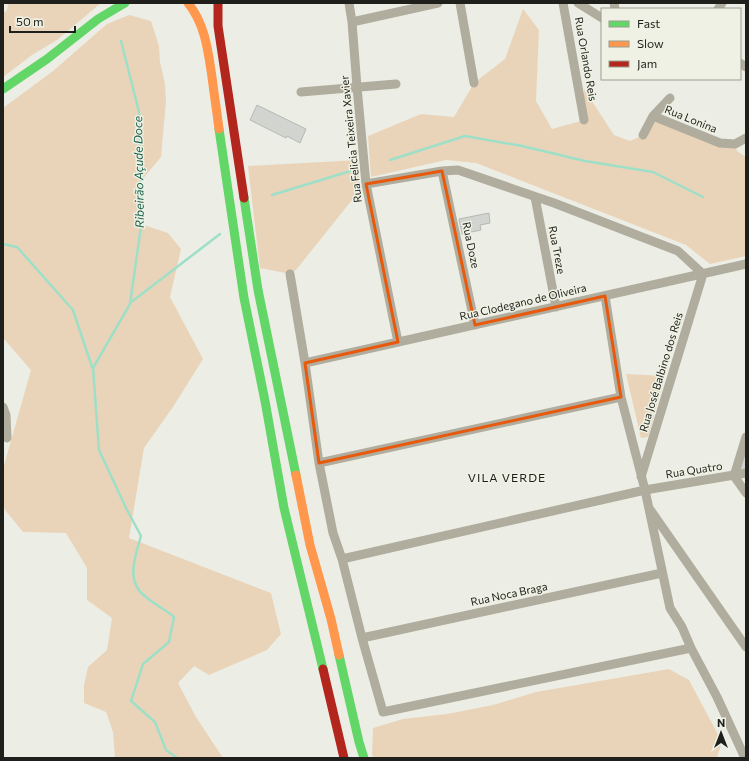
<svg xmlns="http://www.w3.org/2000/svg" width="749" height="761" font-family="Commissioner,sans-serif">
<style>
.green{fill:#ead4b9}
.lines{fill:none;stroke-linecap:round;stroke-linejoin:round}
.stream{stroke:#9edfc8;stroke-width:2.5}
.building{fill:#d2d4cf;stroke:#b6b9b3}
.street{stroke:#b0ad9e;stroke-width:9}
.fast{stroke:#63d668;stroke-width:9}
.slow{stroke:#ff974d;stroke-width:9}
.jam{stroke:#b3261e;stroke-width:9}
.marked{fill:none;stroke:#e8590c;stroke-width:3;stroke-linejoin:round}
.labels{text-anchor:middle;stroke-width:3;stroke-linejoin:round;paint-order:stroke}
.street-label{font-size:11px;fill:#1f201b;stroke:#eef1e3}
.water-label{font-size:12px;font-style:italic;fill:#1a6350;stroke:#eef1e3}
.neighbourhood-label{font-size:12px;letter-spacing:1px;fill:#1f201b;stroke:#eef1e3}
</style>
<rect width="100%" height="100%" fill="#eceee6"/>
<path class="green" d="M8,3h93l-44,37 -25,15 -29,22v-64l4,-3z
M523,9l16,21 -3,71 16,28 32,-9v-31l30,46 16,6 13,-6 10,-19 82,28 2,7 9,6v99l-36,8 -24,-19 -210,-82 -30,-3 -75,17 -3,-41 53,-22 33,3 20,-34 31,-24z
M129,15l22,6 8,25 1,16 5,22 1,17 -5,56 -20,24v43l27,9 13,16 -11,48 33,62 -30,48 -29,41 -15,90 142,55 10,41 -14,16 -58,25 -15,-9 -16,17 18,34 27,41h-108l-2,-26 -7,-20 -22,-9v-18l4,-18 19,-17 5,-32 -25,-18v-32l-21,-35 -43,-1 -18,-22 -2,-8v-33l28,-99 -28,-32v-230l50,-37 54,-47z
M358,160l2,30 -64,80 -6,4 -30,-6 -12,-102z
M626,374l39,2 -17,61 -7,1z
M669,669l20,11 33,62 -5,15 -343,1 -2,-3 1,-27 30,-9 44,-5 46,-9 43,-13z"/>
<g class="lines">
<path class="stream" d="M121,41l18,71 3,107 -12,85 -37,64 6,82 27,58 15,28c-6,21 -16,46 5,61 9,8 19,12 28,20l-5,25 -26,22 -12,37 24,21 11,28 11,8
M390,160l75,-24 57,10 63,15 68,11 50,25
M272,195l85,-26
M3,244l14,3 56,63 19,57
M130,303l90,-69"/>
</g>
<path class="building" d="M257,105l49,24 -6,14 -13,-7 -1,2 -36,-18z
M489,213l1,10 -10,2 1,5 -19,4 -3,-15z
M746,452v17l-7,2z"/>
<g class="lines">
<path class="street" d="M349,3l3,19 5,65 9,97 32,158
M460,3l14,80
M563,3l21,117
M578,3l24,15
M614,3l1,6
M718,9l4,-6
M352,22l86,-19
M740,63l6,4
M301,92l95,-8
M653,116l67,27 15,1 11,-6
M643,135l10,-19 17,-18
M442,171l33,154
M366,184l76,-13 16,-1 96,33 124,48 25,23 -62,203
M535,197l21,110
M290,274l15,89 14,100 14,70 9,26 20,79 21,74 308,-64
M605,296l16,101 24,93 25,118 12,19 9,21 26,49 28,61
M305,363l441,-99
M3,407l3,8 1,23
M746,437l-12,39 12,17
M319,463l302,-66
M649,508l97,139
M342,559l303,-69 101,-17
M362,638l300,-65"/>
<path class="fast" d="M3,89l44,-30 51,-40 27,-16
M219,129l25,169 21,103 19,107 39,161
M244,198l14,92 38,185
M339,655l20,87 5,16"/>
<path class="slow" d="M188,3c17,21 20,47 24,74 2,17 5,35 7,52
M296,475l14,70 21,74 8,36"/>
<path class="jam" d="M218,3v23l26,172
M323,669l21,89"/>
</g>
<path class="marked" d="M442,171l33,154 130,-29 16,101 -302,66 -14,-100 93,-21 -32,-158z"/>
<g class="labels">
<g class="street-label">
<text transform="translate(586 59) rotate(80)" y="4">Rua Orlando Reis</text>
<text transform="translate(691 119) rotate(22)" y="4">Rua Lonina</text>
<text transform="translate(351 139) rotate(-96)" y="4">Rua Felicia Teixeira Xavier</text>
<text transform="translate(471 245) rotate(78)" y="4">Rua Doze</text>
<text transform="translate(557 250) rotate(79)" y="4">Rua Treze</text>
<text transform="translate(523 302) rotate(-13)" y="4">Rua Clodegano de Oliveira</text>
<text transform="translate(661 372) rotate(-73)" y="4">Rua José Balbino dos Reis</text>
<text transform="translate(694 470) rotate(-9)" y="4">Rua Quatro</text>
<text transform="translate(509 594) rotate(-12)" y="4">Rua Noca Braga</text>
</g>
<g class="water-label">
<text transform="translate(139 172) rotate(-91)" y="4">Ribeirão Açude Doce</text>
</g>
<g class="neighbourhood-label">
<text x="507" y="482">VILA VERDE</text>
</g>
</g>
<rect width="749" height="761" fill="none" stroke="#1f201b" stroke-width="8"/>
<rect x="601" y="8" width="140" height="72" fill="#eef1e3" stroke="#9b9d93"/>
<rect x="609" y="21" width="20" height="6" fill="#63d668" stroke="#9b9d93"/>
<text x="637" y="28" font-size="12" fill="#1f201b">Fast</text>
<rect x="609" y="41" width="20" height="6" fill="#ff974d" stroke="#9b9d93"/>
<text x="637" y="48" font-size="12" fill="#1f201b">Slow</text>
<rect x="609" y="61" width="20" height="6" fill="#b3261e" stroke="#9b9d93"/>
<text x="637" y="68" font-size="12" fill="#1f201b">Jam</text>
<g transform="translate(721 733)" stroke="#eef1e3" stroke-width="3" paint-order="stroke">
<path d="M0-3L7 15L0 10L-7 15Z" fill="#1f201b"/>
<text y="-6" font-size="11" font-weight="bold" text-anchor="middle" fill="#1f201b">N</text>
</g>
<path d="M10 26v6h65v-6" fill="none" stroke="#1f201b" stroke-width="2"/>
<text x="16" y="26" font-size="12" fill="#1f201b" stroke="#eef1e3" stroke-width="3" paint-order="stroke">50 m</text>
</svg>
